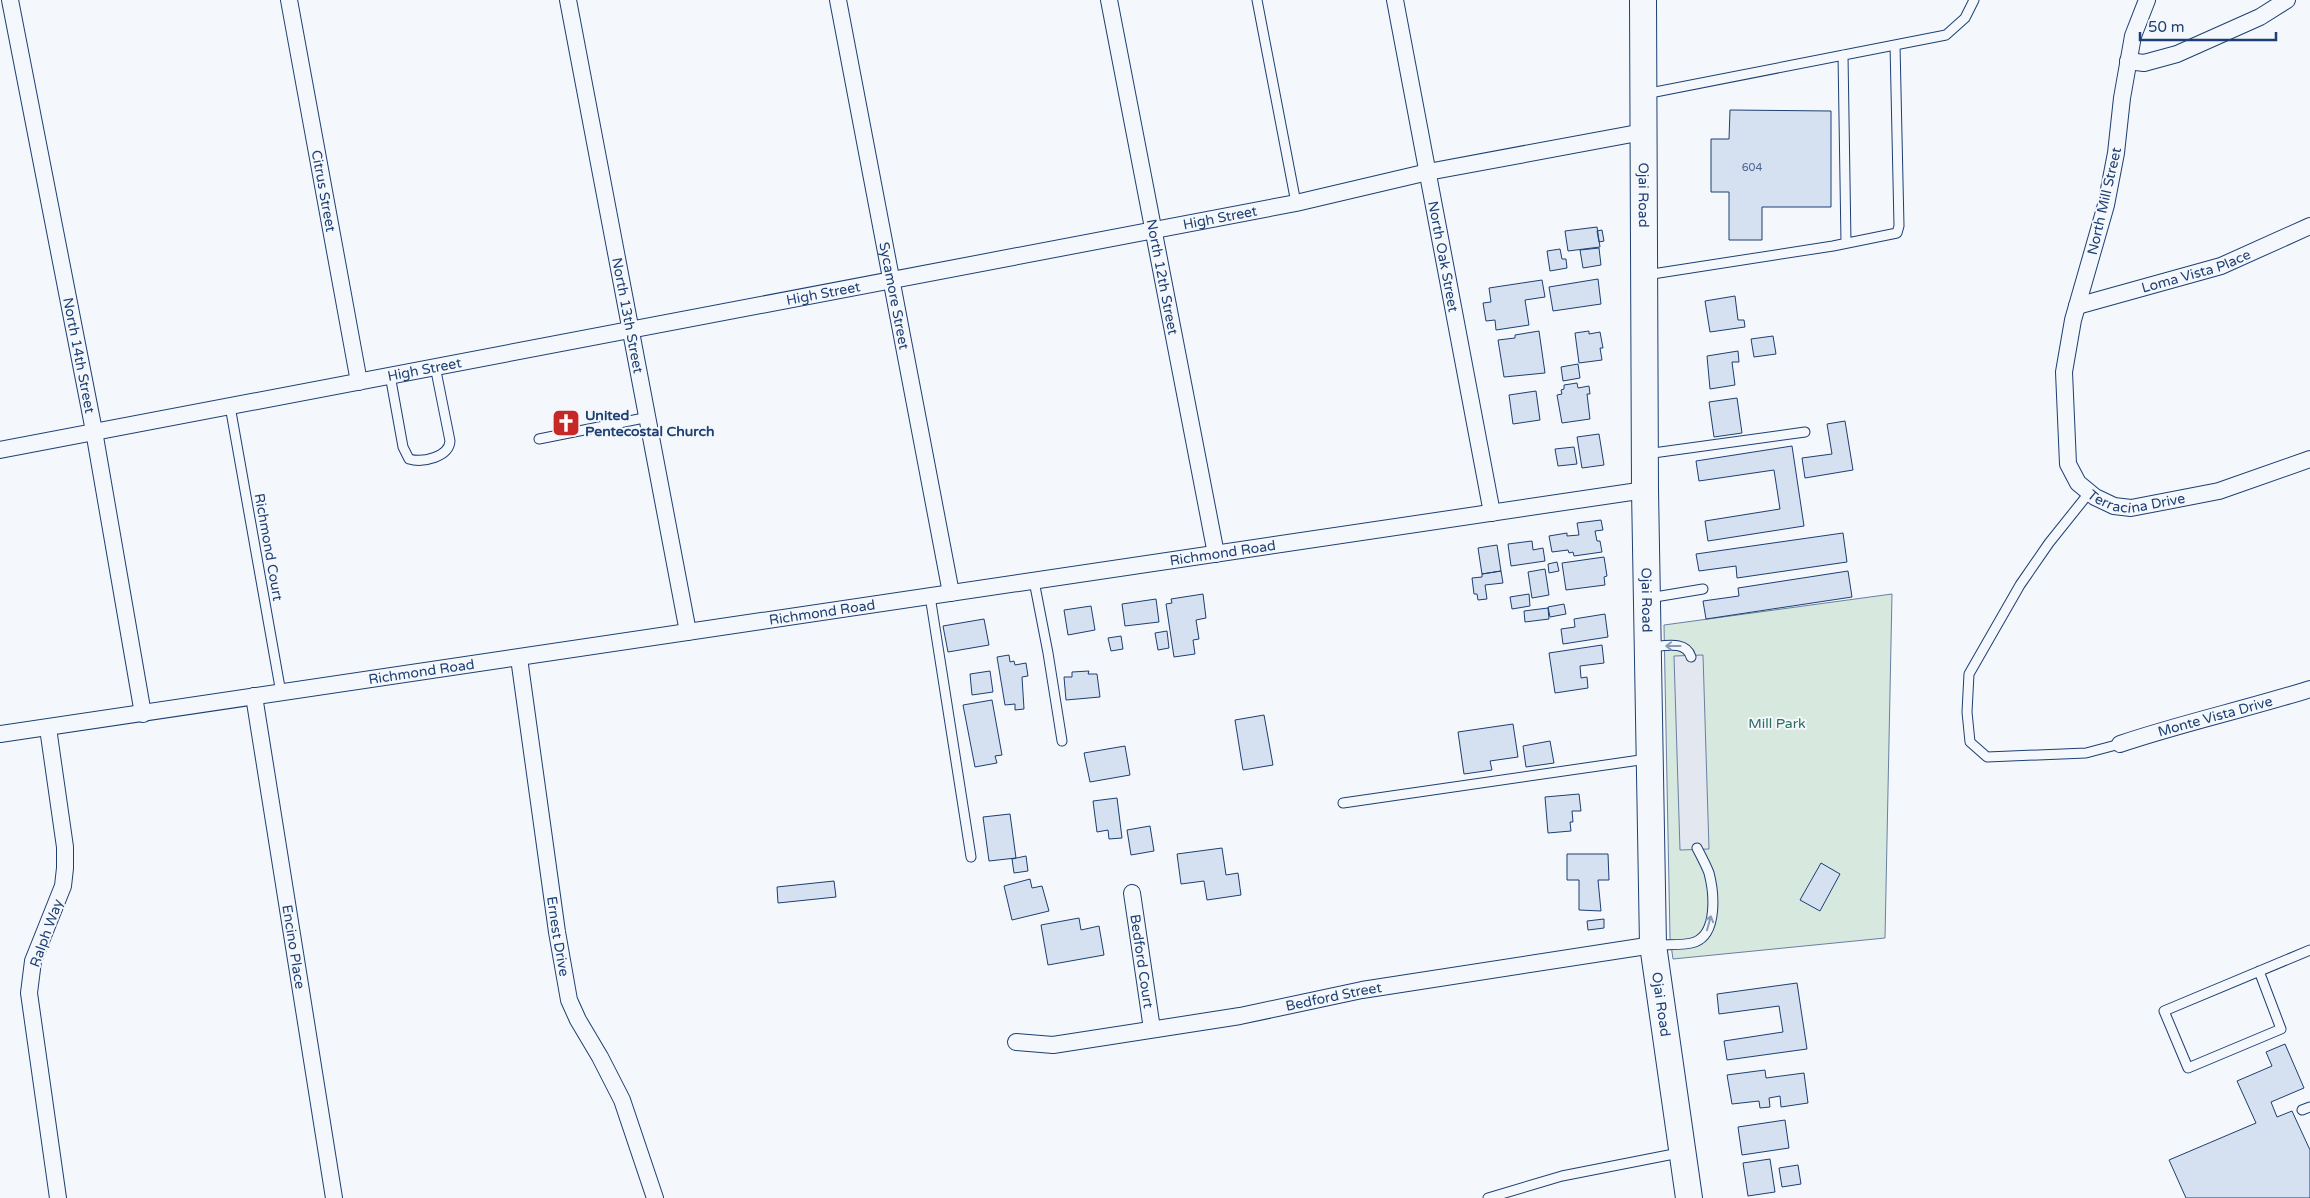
<svg xmlns="http://www.w3.org/2000/svg" width="2310" height="1198" font-family="'Varela Round',sans-serif">
<style>
.green{fill:#d7e8df;stroke:#687fa3}
.parking{fill:#e3e8f0;stroke:#687fa3}
.building{fill:#d5e0f0;stroke:#1d3f73}
.lines{fill:none;stroke-linecap:round;stroke-linejoin:round}
.lane-casing{stroke:#1d3f73;stroke-width:11}
.street-casing{stroke:#1d3f73;stroke-width:18}
.primary-casing{stroke:#1d3f73;stroke-width:28}
.lane{stroke:#f4f7fb;stroke-width:9}
.street{stroke:#f4f7fb;stroke-width:16}
.primary{stroke:#f4f7fb;stroke-width:26}
.oneway{stroke:#889bb7}
.labels{text-anchor:middle;stroke-width:4;stroke-linejoin:round;paint-order:stroke}
.number-label{font-size:11px;fill:#4b6792}
.street-label{font-size:14px;fill:#1d3f73;stroke:#f4f7fb}
.poi-label{font-size:14px;font-weight:bold;fill:#1d3f73;stroke:#f4f7fb;text-anchor:start}
.park-label{font-size:14px;fill:#2c6c60;stroke:#f4f7fb}
</style>
<rect width="100%" height="100%" fill="#f4f7fb"/>
<path class="green" d="M1892,594l-7,344 -212,21 -3,-21 -6,-313z"/>
<path class="parking" d="M1703,655l6,194 -29,1 -6,-194z"/>
<path class="building" d="M1730,110l101,1v96h-69v33h-33v-48h-18v-53h18z
M1597,227l3,20 -32,4 -3,-20z
M1602,230l2,11 -5,1 -2,-11z
M1599,248l2,17 -18,3 -3,-18z
M1560,249l2,10h4l1,9 -17,3 -3,-20z
M1598,279l3,25 -48,7 -4,-24z
M1542,280l3,17 -20,3 4,25 -33,5 -1,-10 -9,1 -3,-18 8,-1 -2,-14z
M1735,296l3,24h6l1,7 -35,5 -5,-31z
M1539,331l6,42 -41,4 -6,-37 17,-2v-3z
M1589,331v3l11,-2 3,16h-3l2,12 -23,3 -4,-30z
M1773,336l3,18 -22,3 -3,-18z
M1738,351l1,11h-7l3,23 -25,4 -3,-33z
M1578,364l2,14 -17,3 -2,-14z
M1577,383l1,5 11,-2 1,8h-3l3,25 -28,4 -5,-28 5,-1 -1,-4 3,-1v-4z
M1536,391l4,29 -27,4 -4,-29z
M1737,398l5,35 -28,4 -5,-35z
M1845,421l8,49 -48,8 -3,-20 30,-4 -5,-30z
M1599,434l5,31 -22,3 -5,-31z
M1792,446l12,80 -96,15 -3,-20 75,-12 -6,-39 -75,11 -3,-20z
M1574,447l3,17 -19,2 -3,-17z
M1601,520l2,10 -8,1 2,10h3l2,11 -28,4 -1,-4 -4,1 -1,-3 -16,2 -3,-16 18,-3v3l12,-1 -2,-12z
M1843,533l4,29 -110,16 -1,-12 -37,5 -3,-17z
M1532,541l1,9 10,-2 2,13 -34,5 -3,-22z
M1497,545l4,26 -19,3 -4,-26z
M1604,557l3,19 -3,1 1,8 -39,5 -4,-27z
M1557,562l2,9 -10,2 -1,-9z
M1545,569l4,26 -17,3 -4,-26z
M1501,571l2,12 -18,2 2,14 -9,1 -1,-6h-3l-2,-16 10,-1v-3z
M1848,571l4,26 -146,22 -3,-18 36,-5 -1,-8z
M1203,594l3,24 -10,2 3,19 -6,1 2,14 -21,3 -8,-53 6,-1 -1,-4z
M1529,594l1,12 -18,3 -2,-12z
M1156,599l3,23 -34,4 -3,-22z
M1564,604l2,10 -16,3 -2,-10z
M1091,606l4,24 -27,5 -4,-25z
M1548,608l1,11 -24,3 -1,-11z
M1605,614l3,23 -45,7 -2,-15 14,-2 -1,-8z
M984,619l5,26 -41,7 -5,-26z
M1167,631l2,17 -11,2 -3,-17z
M1121,636l2,13 -12,2 -3,-13z
M1602,645l2,18 -24,3 1,12 6,-1 1,11 -33,5 -6,-40z
M1009,655l1,7 4,-1 1,4 11,-2 2,13 -6,1 2,32 -9,1v-6l-10,1 -8,-48z
M990,671l3,21 -21,3 -2,-21z
M1089,671l-1,3h9l3,23 -34,3 -2,-23h8v-5z
M992,700l10,55 -7,1 2,7 -22,4 -12,-62z
M1264,715l9,50 -30,5 -8,-50z
M1513,724l5,33 -28,4 2,9 -28,4 -6,-42z
M1550,741l4,22 -28,4 -3,-21z
M1125,746l5,29 -40,7 -6,-29z
M1579,794l2,17h-9l1,11h-3l1,9 -23,2 -3,-36z
M1117,798l5,40 -13,1 -1,-9 -11,2 -4,-31z
M1010,814l6,44 -27,3 -6,-44z
M1150,826l4,25 -23,4 -4,-25z
M1222,848l4,27 12,-2 3,22 -34,5 -3,-19 -23,3 -4,-30z
M1567,854h41l1,26h-11l3,31 -22,-1v-30h-12z
M1026,856l2,15 -14,2 -2,-14z
M1821,863l19,11 -20,37 -20,-11z
M1030,879l2,9 10,-2 7,25 -37,9 -8,-34z
M834,881l2,16 -58,6 -1,-16z
M1079,918l2,12 18,-4 5,29 -56,10 -7,-40z
M1604,919v9l-16,2 -1,-9z
M1797,983l10,66 -80,11 -3,-19 59,-9 -4,-26 -60,8 -2,-20z
M2285,1044l19,44 -33,14 6,15 15,-6 18,39v48h-124l-17,-38 87,-37 -19,-42 35,-15 -6,-14z
M1765,1070l1,8 38,-5 4,30 -27,4 -1,-11 -11,2 1,9 -10,1 -1,-7 -27,3 -5,-29z
M1785,1120l4,28 -47,7 -4,-28z
M1770,1159l5,33 -27,4 -5,-33z
M1798,1165l3,19 -19,3 -3,-19z"/>
<g class="lines">
<defs>
<path id="lane" d="M1257,0l39,203
M1843,55l3,188
M1645,94l301,-59 19,-17 9,-18
M1646,275l187,-29 64,-13 2,-7 -4,-181
M390,375l13,72 6,12c14,4 40,-2 41,-18l-15,-75
M230,406l51,287
M539,439l110,-22
M1646,454l159,-22
M2089,493l-40,50 -29,42 -51,89 -2,38 3,30 17,15 99,-4 34,-9
M1034,581l14,72 14,88
M930,596l41,261
M1649,598l54,-9
M1650,647c14,-1 36,-7 41,10
M1343,803l304,-44
M1656,945c11,-1 29,1 39,-3 23,-9 19,-50 14,-69 -3,-8 -8,-17 -12,-25
M2259,971l22,58 -93,39 -24,-57 146,-61
M2302,1110l8,-3
M1488,1198l74,-22 117,-23"/>
<g id="street">
<path id="s1" d="M10,0l84,431 49,283"/>
<path id="s2" d="M289,0l70,382"/>
<path id="s3" d="M568,0l120,632"/>
<path id="s4" d="M838,0l113,593"/>
<path id="s5" d="M1109,0l107,554"/>
<path id="s6" d="M1395,0l97,513"/>
<path id="s7" d="M2147,0l-14,36 -11,62 -6,55 -10,52 -33,115 -9,52 4,92 10,19 17,14 19,9 17,2 88,-17 91,-32"/>
<path d="M2128,61l16,2 33,-9 83,-37 27,-17"/>
<path id="s8" d="M2077,306l144,-40 89,-40"/>
<path id="s9" d="M0,450l1296,-247 132,-31 215,-40"/>
<path id="s10" d="M519,658l38,274 12,68 9,20 22,37 22,43 33,98"/>
<path id="s11" d="M254,696l80,502"/>
<path d="M48,728l17,119v21l-2,18 -30,75 -4,32 29,205"/>
<path id="s12" d="M0,734l1645,-244"/>
<path id="s13" d="M2120,744c62,-21 127,-35 190,-55"/>
<path id="s14" d="M1132,893l20,136"/>
<path id="s15" d="M1016,1042l37,3 187,-29 122,-26 291,-45"/>
</g>
<g id="primary">
<path id="s16" d="M1643,0l2,490 8,455 36,253"/>
</g>
</defs>
<use href="#lane" class="lane-casing"/>
<use href="#street" class="street-casing"/>
<use href="#primary" class="primary-casing"/>
<use href="#lane" class="lane"/>
<use href="#street" class="street"/>
<use href="#primary" class="primary"/>
</g>
<defs><path id="oneway-shaft" d="M-6 0H5M1.5-3L5.5 0L1.5 3" fill="none" stroke-width="1.6" stroke-linecap="round" stroke-linejoin="round" transform="scale(1.25)"/></defs>
<g class="oneway">
<use href="#oneway-shaft" transform="translate(1673 646) rotate(180)"/>
<use href="#oneway-shaft" transform="translate(1709 923) rotate(-74)"/>
</g>
<defs>
<symbol id="church-square" viewBox="-11 -11 22 22"><rect x="-9" y="-9" width="18" height="18" rx="4" fill="#c62828" stroke="#f4f7fb"/><path d="M-1.2-6h2.4v3.5h3.3v2.4h-3.3V6h-2.4V-.1h-3.3v-2.4h3.3Z" fill="#fff"/></symbol>
</defs>
<g fill-rule="evenodd">
<use href="#church-square" x="550" y="407" width="32" height="32"/>
</g>
<g class="labels">
<g class="number-label">
<text x="1752" y="171">604</text>
</g>
<g class="street-label">
<text dy="5" stroke="none"><textPath href="#s2" startOffset="194">Citrus Street</textPath></text>
<text dy="5" stroke="none"><textPath href="#s16" startOffset="195">Ojai Road</textPath></text>
<text transform="translate(2104 201) rotate(-77)" y="5">North Mill Street</text>
<text dy="5" stroke="none"><textPath href="#s9" startOffset="1242">High Street</textPath></text>
<text dy="5" stroke="none"><textPath href="#s6" startOffset="261">North Oak Street</textPath></text>
<text dy="5" stroke="none"><textPath href="#s8" startOffset="124">Loma Vista Place</textPath></text>
<text dy="5" stroke="none"><textPath href="#s5" startOffset="282">North 12th Street</textPath></text>
<text dy="5" stroke="none"><textPath href="#s9" startOffset="838">High Street</textPath></text>
<text dy="5" stroke="none"><textPath href="#s4" startOffset="301">Sycamore Street</textPath></text>
<text dy="5" stroke="none"><textPath href="#s3" startOffset="321">North 13th Street</textPath></text>
<text dy="5" stroke="none"><textPath href="#s1" startOffset="362">North 14th Street</textPath></text>
<text dy="5" stroke="none"><textPath href="#s9" startOffset="432">High Street</textPath></text>
<text dy="5" stroke="none"><textPath href="#s7" startOffset="561">Terracina Drive</textPath></text>
<text transform="translate(269 547) rotate(80)" y="5">Richmond Court</text>
<text dy="5" stroke="none"><textPath href="#s12" startOffset="1236">Richmond Road</textPath></text>
<text dy="5" stroke="none"><textPath href="#s16" startOffset="600">Ojai Road</textPath></text>
<text dy="5" stroke="none"><textPath href="#s12" startOffset="831">Richmond Road</textPath></text>
<text dy="5" stroke="none"><textPath href="#s12" startOffset="426">Richmond Road</textPath></text>
<text dy="5" stroke="none"><textPath href="#s13" startOffset="99">Monte Vista Drive</textPath></text>
<text transform="translate(46 933) rotate(-70)" y="5">Ralph Way</text>
<text dy="5" stroke="none"><textPath href="#s10" startOffset="281">Ernest Drive</textPath></text>
<text dy="5" stroke="none"><textPath href="#s11" startOffset="254">Encino Place</textPath></text>
<text dy="5" stroke="none"><textPath href="#s14" startOffset="69">Bedford Court</textPath></text>
<text dy="5" stroke="none"><textPath href="#s15" startOffset="322">Bedford Street</textPath></text>
<text dy="5" stroke="none"><textPath href="#s16" startOffset="1005">Ojai Road</textPath></text>
</g>
<g class="poi-label">
<text x="585" y="420">United<tspan x="585" dy="16">Pentecostal Church</tspan></text>
</g>
<g class="park-label">
<text x="1777" y="728">Mill Park</text>
</g>
</g>
<path d="M2140 32v8h136v-8" fill="none" stroke="#1d3f73" stroke-width="2.5"/>
<text x="2148" y="32" font-size="15" fill="#1d3f73" stroke="#f4f7fb" stroke-width="4" paint-order="stroke">50 m</text>
</svg>
